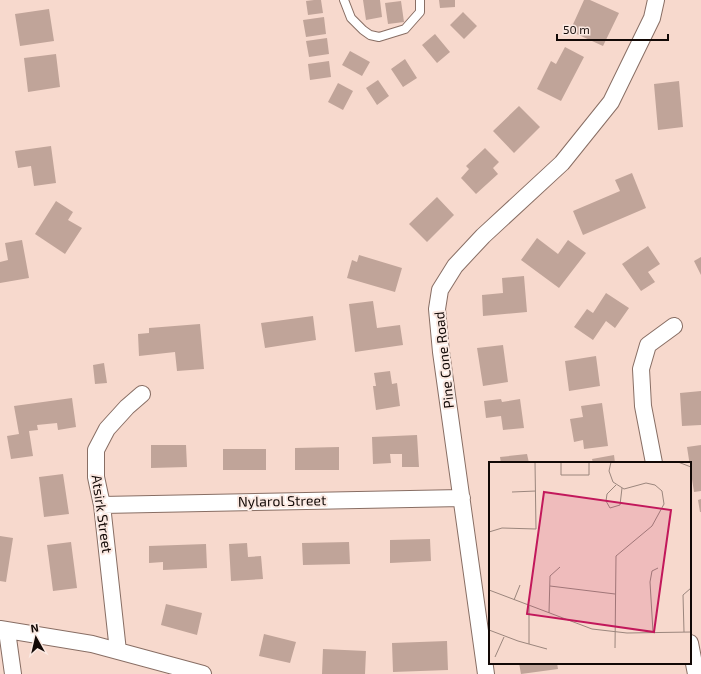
<svg xmlns="http://www.w3.org/2000/svg" width="701" height="674" font-family="'Exo 2',sans-serif">
<style>
.building{fill:#c0a499}
.lines{fill:none;stroke-linecap:round;stroke-linejoin:round}
.service-casing{stroke:#886e64;stroke-width:10}
.minor-casing{stroke:#886e64;stroke-width:18}
.service{stroke:#fff;stroke-width:8}
.minor{stroke:#fff;stroke-width:16}
.labels{text-anchor:middle;stroke-width:4;stroke-linejoin:round;paint-order:stroke}
.street-label{font-size:14px;fill:#120906;stroke:#fbe9e2}
.inset-road{fill:none;stroke:#9b867d;stroke-width:1}
.view{fill:#c2185b;fill-opacity:0.15;stroke:#c2185b;stroke-width:2}
.inset-edge{fill:none;stroke:#120906;stroke-width:2}
</style>
<rect width="100%" height="100%" fill="#f7d9cd"/>
<path class="building" d="M314,0h7l2,13 -15,2 -2,-14z
M363,0h17l2,17 -16,3z
M439,0h16v7l-15,1z
M584,0h6l29,13 -16,33 -33,-15z
M401,1l3,21 -16,2 -3,-21z
M49,9l5,32 -34,5 -5,-32z
M463,12l14,14 -13,13 -14,-14z
M324,17l2,17 -20,3 -3,-17z
M435,34l15,18 -13,11 -15,-18z
M327,38l2,16 -20,3 -3,-16z
M565,47l19,10 -23,44 -24,-12 14,-28 5,3z
M350,51l20,11 -8,14 -20,-11z
M56,54l4,33 -32,5 -4,-34z
M405,59l12,19 -14,9 -12,-18z
M329,61l2,16 -21,3 -2,-16z
M378,80l11,16 -12,9 -11,-17z
M679,81l4,46 -25,3 -4,-46z
M338,83l15,8 -10,19 -15,-8z
M519,106l21,21 -26,26 -21,-22z
M51,146l5,37 -22,3 -3,-20 -13,2 -3,-17z
M485,148l14,14 -6,6 5,6 -22,20 -15,-16 8,-9 -3,-3z
M632,173l14,35 -63,27 -10,-24 47,-20 -5,-11z
M437,197l17,18 -27,27 -18,-18z
M56,201l17,11 -5,8 14,8 -17,26 -30,-20z
M537,238l21,16 10,-14 18,13 -27,35 -38,-28z
M22,240l7,38 -29,5v-21l8,-2 -3,-17z
M648,246l12,18 -12,8 7,10 -14,9 -19,-27z
M359,255l43,13 -7,24 -48,-14 5,-18 5,2z
M701,257v18l-7,-14z
M524,276l3,36 -44,4 -1,-21 21,-2 -1,-15z
M606,293l23,15 -14,20 -9,-7 -13,19 -19,-13 13,-18 6,4z
M373,301l4,27 23,-3 3,20 -48,7 -6,-48z
M313,316l3,24 -51,8 -4,-25z
M200,324l4,45 -27,2 -2,-19 -36,4 -1,-22 11,-1v-5z
M503,345l5,37 -25,4 -6,-38z
M596,356l4,30 -31,5 -4,-30z
M104,363l3,20 -12,1 -2,-19z
M390,371l2,13 5,-1 3,23 -24,4 -3,-24h3l-2,-13z
M701,391v34l-19,1 -2,-33z
M72,398l4,29 -18,3 -1,-7 -20,2 1,5 -9,1 4,25 -22,3 -4,-23 12,-2 -5,-28z
M501,399l1,3 18,-3 4,29 -21,2 -2,-14 -15,2 -2,-17z
M602,403l6,43 -24,3 -1,-9 -9,2 -4,-23 13,-2 -2,-11z
M417,435l2,32h-17v-13h-12l1,9 -18,1 -1,-27z
M151,445h35l1,22 -36,1z
M701,445v46l-7,1 -7,-45z
M339,447v23h-44v-22z
M223,449h43v21h-43z
M527,454l2,9h-28l-1,-6z
M614,455l1,8h-22l-1,-4z
M63,474l6,40 -25,3 -5,-40z
M701,499v13h-1l-2,-12z
M0,536l13,2 -7,44 -6,-1z
M430,539l1,22 -41,2v-23z
M71,542l6,46 -24,3 -6,-46z
M349,542l1,22 -47,1 -1,-22z
M247,543l1,14 13,-1 2,23 -32,2 -2,-37z
M206,544l1,24 -44,2v-8l-14,1v-17z
M166,604l36,9 -5,22 -36,-10z
M264,634l32,8 -6,21 -31,-7z
M447,641l1,29 -55,2 -1,-29z
M323,649l43,2 -1,23h-43z
M519,663h38l1,6 -37,5z"/>
<g class="lines">
<defs>
<path id="service" d="M344,0l7,18 12,12 7,5 9,2 26,-8 15,-17v-12"/>
<path id="minor" d="M654,463l-11,-57 -2,-37 7,-24 26,-19
M102,505l360,-7
M0,629l92,15 111,30
M7,631l6,43
M690,643l6,31
M118,651l-16,-146 -6,-28v-27l11,-21 20,-22 15,-13
M486,674l-45,-322 -4,-43 3,-19 15,-24 28,-30 79,-73 49,-61 41,-84 4,-18"/>
</defs>
<use href="#service" class="service-casing"/>
<use href="#minor" class="minor-casing"/>
<use href="#service" class="service"/>
<use href="#minor" class="minor"/>
</g>
<g class="labels">
<g class="street-label">
<text transform="translate(444 360) rotate(-96)" y="5">Pine Cone Road</text>
<text transform="translate(282 501) rotate(-1)" y="5">Nylarol Street</text>
<text transform="translate(102 514) rotate(82)" y="5">Atsirk Street</text>
</g>
</g>
<g transform="translate(489 462)">
<rect width="202" height="202" fill="#f7d9cd"/>
<path class="inset-road" d="M72,0v13h28v-13M122,0l-2,9 4,11 11,7 22,-6 9,2 7,6 2,13 -12,22 -36,30 -1,92M189,0l13,5M127,23l-9,9 -1,7 4,7 10,-3 2,-17M23,30l24,-1M0,70l13,-4 34,1 -1,-67M61,124l65,8M0,128l103,39 35,4 64,-1M25,138l6,-15M60,151l1,-37 10,-9M0,168l29,11 29,8M164,170l-3,-50 2,-11 6,-3M195,170l-1,-37 8,-7M40,182v-38M6,195l9,-20"/>
<path class="view" d="M55,30l127,18 -17,122 -127,-18z"/>
<rect width="202" height="202" class="inset-edge"/>
</g>
<g transform="translate(36 638) rotate(352)" stroke="#fbe9e2" stroke-width="3" paint-order="stroke">
<path d="M0-3L7 15L0 10L-7 15Z" fill="#120906"/>
<text y="-6" font-size="11" font-weight="bold" text-anchor="middle" fill="#120906">N</text>
</g>
<path d="M557 34v6h111v-6" fill="none" stroke="#120906" stroke-width="2"/>
<text x="563" y="34" font-size="12" fill="#120906" stroke="#fbe9e2" stroke-width="3" paint-order="stroke">50 m</text>
</svg>
